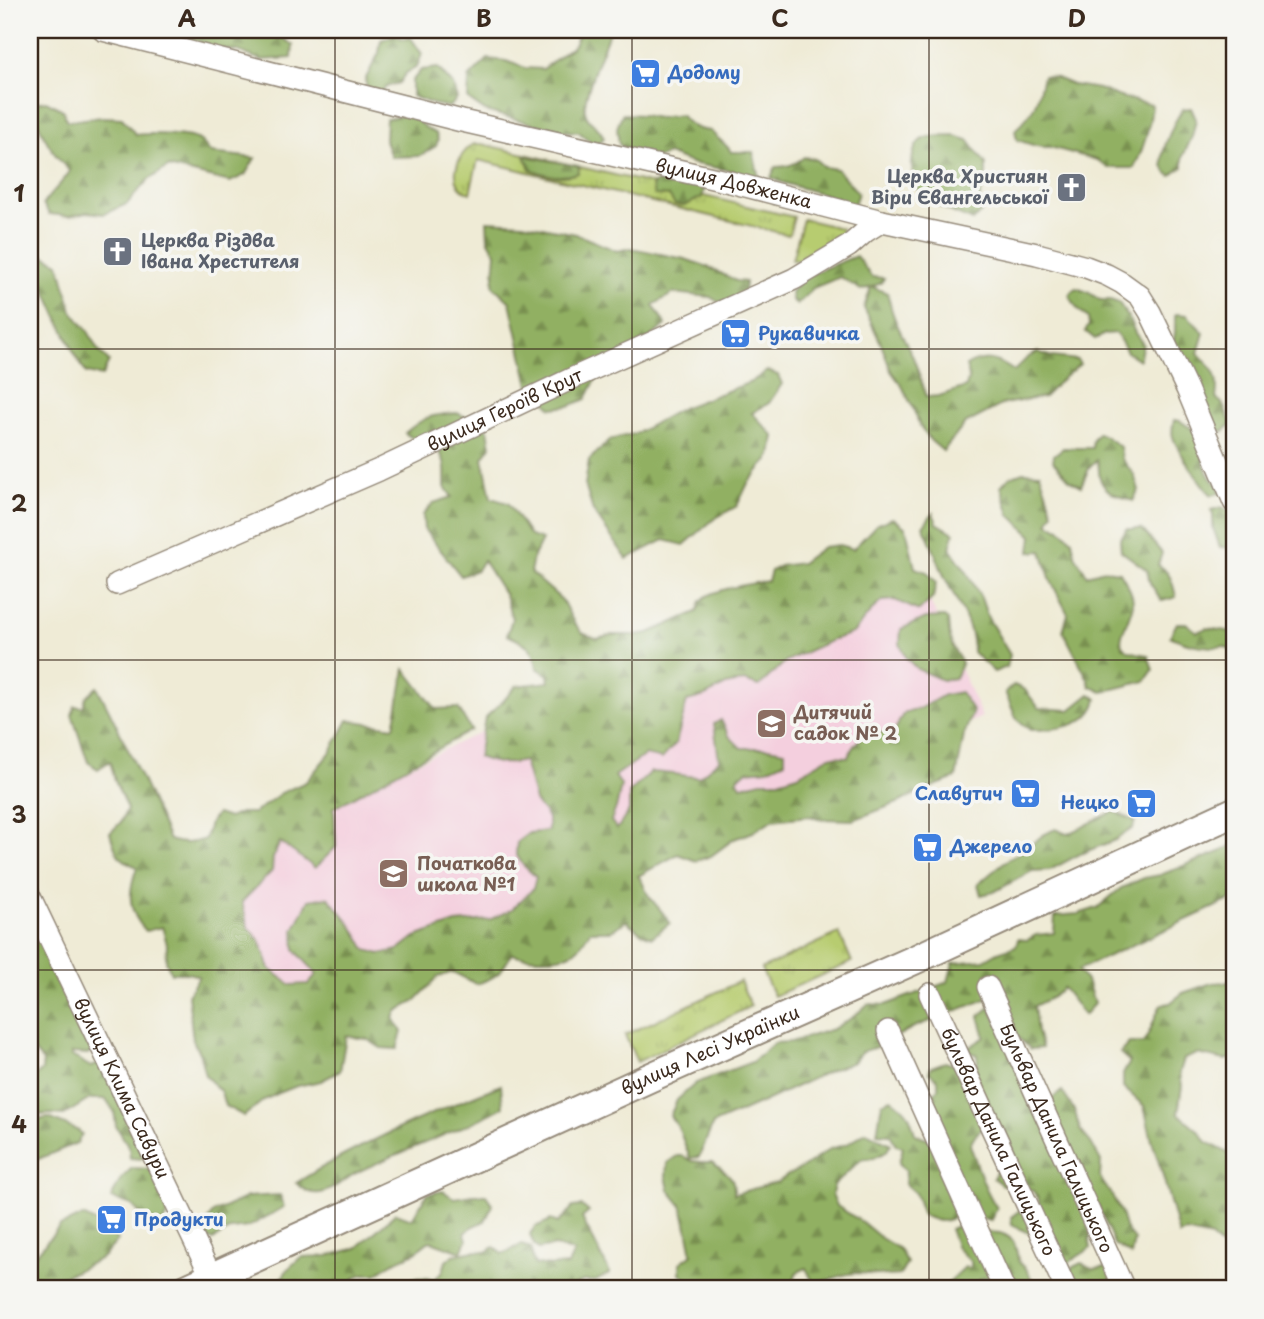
<svg xmlns="http://www.w3.org/2000/svg" width="1264" height="1319" font-family="'Playpen Sans',sans-serif">
<style>
.built{fill:#f4cfde}
.grass{fill:url(#grass-tufts);stroke:#797b47;stroke-width:2}
.forest{fill:url(#forest-firs);stroke:#666d40;stroke-width:2}
.lines{fill:none;stroke-linecap:round;stroke-linejoin:round}
.street-casing{stroke:#958a7a;stroke-width:24}
.secondary-casing{stroke:#958a7a;stroke-width:32}
.street{stroke:#fff;stroke-width:21}
.secondary{stroke:#fff;stroke-width:28}
.grid{fill:none;stroke:#3b2a1e;stroke-width:2;stroke-opacity:0.55}
.labels{text-anchor:middle;stroke-width:7;stroke-linejoin:round;paint-order:stroke}
.shop-label{font-size:18px;font-weight:bold;fill:#366cbe;stroke:#f6f6f2;text-anchor:start}
.worship-label{font-size:18px;font-weight:bold;fill:#5b616d;stroke:#f6f6f2;text-anchor:end}
.street-label{font-size:18px;fill:#3b2a1e;stroke:#f6f6f2}
.education-label{font-size:18px;font-weight:bold;fill:#785e54;stroke:#f6f6f2;text-anchor:start}
.neatline{fill:none;stroke:#3b2a1e;stroke-width:2.5}
.grid-label{font-size:23px;text-anchor:middle;font-weight:bold;fill:#3b2a1e}
</style>
<defs>
<pattern id="grass-tufts" width="24" height="20" patternUnits="userSpaceOnUse" patternTransform="scale(1.75)"><rect width="24" height="20" fill="#b7cc70"/><path d="M3 7l-1-3M5 7V3M7 7l1-3M15 17l-1-3M17 17v-4M19 17l1-3" fill="none" stroke="#9eaf61"/></pattern>
<pattern id="forest-firs" width="22" height="20" patternUnits="userSpaceOnUse" patternTransform="scale(1.75)"><rect width="22" height="20" fill="#91b062"/><path d="M5 1l3.5 6h-7zM16 11l3.5 6h-7z" fill="#788f50"/></pattern>
</defs>
<rect width="100%" height="100%" fill="#f6f6f2"/>
<filter id="ink" filterUnits="userSpaceOnUse"><feTurbulence type="fractalNoise" baseFrequency=".0143" numOctaves="2"/><feDisplacementMap in="SourceGraphic" scale="14" xChannelSelector="R" yChannelSelector="G"/><feConvolveMatrix kernelMatrix="1 2 1 2 8 2 1 2 1" color-interpolation-filters="sRGB"/></filter>
<filter id="wash" filterUnits="userSpaceOnUse"><feTurbulence type="fractalNoise" baseFrequency=".00686" numOctaves="4" result="noise"/><feDisplacementMap in="SourceGraphic" scale="28" xChannelSelector="R" yChannelSelector="G"/><feGaussianBlur stdDeviation="1.57" result="paint"/><feColorMatrix in="noise" values="0 0 0 0 0 0 0 0 0 0 0 0 0 0 0 0 0 1.4 0 .05"/><feComposite in="paint" operator="in"/></filter>
<g filter="url(#wash)">
<rect width="100%" height="100%" fill="#efebd6"/>
<path class="built" d="M915,568l67,149 -353,159 -68,-148z
M524,711l61,171 -309,146 -75,-161z"/>
<path class="grass" d="M474,144h8l312,73 -5,18 -311,-75 -8,33c-24,-8 -14,-39 4,-49z
M803,219l38,9 -1,8 -6,11 -29,14 -13,-1z
M839,933l13,29 -78,34 -13,-27z
M740,981l11,25 -114,56 -12,-27z"/>
<path class="forest" d="M137,30h126l14,5 16,10 -1,13 -31,2 -23,-9 -30,-3z
M581,30h29c-6,16 -28,67 -25,81 2,13 15,14 19,27l-9,8 -16,-14 -19,-1 -75,-20 -17,-12 1,-21 19,-19 18,2 19,7 18,1 31,-24z
M394,35l10,4 7,-1 11,16 -5,13 -11,6 -7,10 -13,4 -8,9 -9,-1 -4,-15 14,-27 2,-13z
M438,68l15,17 4,14 -8,8 -16,-3 -21,-8v-15l9,-11z
M1043,76l11,1 19,8 26,4 21,8 32,8c-2,22 -8,43 -18,63h-26l-11,-8 -43,-12 -18,-2 -19,-6 -2,-10c22,-21 21,-26 28,-54z
M46,101l17,9 4,11 36,-4 19,1 14,17c12,-2 52,-1 63,5 5,3 9,10 12,13l44,5 -10,17 -15,7 -62,-15 -21,14 -20,23 -23,10 -17,-2 -18,4 -20,-2 -6,-10c8,-12 19,-20 27,-33 -20,-18 -31,-42 -39,-68z
M1191,108l5,11 -4,18 -9,19v11l-12,9c-2,-2 -6,-5 -7,-8 -6,-15 11,-48 19,-59z
M409,114l17,14 10,6 2,6 -2,6 -17,10 -28,1 -6,-17 1,-21z
M622,114l20,1 16,3 23,-3c8,11 16,15 30,16 6,8 16,13 20,21h22l6,26h-5l-21,-7 -42,-8 -23,-9 -18,6 -16,-4 -15,-12 -2,-16z
M955,136l13,4 18,24v10l-7,27 2,11 -8,9c-18,-8 -38,-14 -52,-28 -12,-11 -13,-46 2,-54 7,-4 23,-2 32,-3z
M525,156l54,10 -1,7c-17,6 -31,3 -48,-4z
M804,157l11,2 9,8 13,2 21,24 -5,14c-10,-1 -16,-9 -26,-12 -19,-6 -38,-9 -56,-17l4,-11c12,0 19,-2 29,-10z
M672,172l35,9 -5,16 -17,9 -10,-1 -6,-9 -15,-1 -2,-9z
M487,221l36,2 53,11 41,17 14,-3 54,11 23,8 28,14 9,1 -1,13 -24,8 -10,-6 -36,-4 -21,12 13,20 -69,52 -11,22 -17,7 -17,2 -23,-23 -19,-83 -17,-16 3,-33 -8,-14z
M41,254l18,9 13,48 17,22 9,17 11,12 -7,14 -16,-3 -11,-18 -30,-66 -6,-17z
M856,256l16,21 12,1 -3,5 -9,4 16,6c3,24 14,41 24,62 6,13 9,29 15,42l12,-1 27,-9 3,-11 -3,-10c18,-11 31,-7 48,5l13,-13 11,-6 14,5 25,3 3,4 -18,15 -18,18 -41,7 -38,20 -22,27 -12,-10 -11,-15 -8,-20 -10,-20 -11,-15 -11,-30 -16,-33 7,-21 -10,3 -21,-13 -27,11 -16,17 -5,-5 -1,-8 14,-16z
M1076,288l12,4 12,8h10l9,3 9,14 7,16 8,11 -4,16 -12,-8 -11,-19 -11,1 -10,5 -10,-8 4,-6 -1,-7 -11,-10 -8,-13z
M1175,314l12,1 17,18 -6,20c15,16 22,22 18,45l6,5 9,20 -7,9 -16,-8 -36,-74 3,-17z
M767,371l11,4 4,9 -13,19 -17,10 22,23 -3,20 -23,27 -11,23 -23,13 -30,26 -20,-5 -37,19 -34,-48 -8,-26 4,-25 21,-20 27,-7 45,-25 69,-26z
M457,413l18,8 13,9 3,16 -8,12 8,40 17,5 22,33 12,4 -9,18 -3,14 32,28 11,21 9,12 15,6 15,-4h23l14,-2 48,-21c2,-3 2,-7 4,-11 8,-11 53,-18 67,-20l3,-10 9,-5 21,-3 22,-16 16,-2 14,4 24,-25 16,-6 13,10 9,40 12,4 9,10 -3,16 -14,13 -24,-11 -13,1 -9,8 -20,24 -21,7 -46,21 -27,25 -15,-5 -18,4 -21,11 -18,5 -11,42 -14,16 -17,-4 -30,21 6,9 -4,20 -6,16 6,8 12,-18v-18l22,-21c16,0 31,4 48,5l20,-17 -5,-36 7,-4 8,16 12,12h27l17,3v10l-18,8 -21,2 -9,8 4,7 20,-5h17l20,-6 32,-19 18,1c10,-24 22,-25 46,-25l9,-18 18,-6 23,-13 16,-3 13,19 -9,24 -8,43 -35,13 -21,11 -47,18 -31,-1 -13,-3 -37,4 -19,12 -19,7 -23,17 -15,5 -18,-7 -40,22c5,5 6,11 9,17 6,10 16,18 23,30l-18,14 -10,-4 -16,-12 -15,10h-21c-4,6 -8,14 -13,18 -14,13 -49,9 -66,5 -9,19 -16,24 -35,30l-23,-12 -15,5 -24,25 -17,9 -3,7 8,14 -5,17 -16,-1 -14,-9 -21,-3 -6,35 -19,10 -24,5 -18,7 -15,7 -20,16 -19,-10 -4,-14 -16,-17 -5,-20 -7,-15 -5,-45 11,-19 -11,-3h-17l-5,-12 1,-17 -5,-17 -16,4c-19,-20 -18,-39 -9,-64 -20,-9 -21,-13 -27,-34l11,-11 6,-13 -12,-28 -5,-20 -12,8 -10,-7 -16,-47 3,-9 8,1 3,-10 11,-10c27,50 49,102 72,153 14,4 22,4 36,-1l5,-16 7,-9 12,4 11,-5h14l27,-20 25,-11 24,-29 18,-33 46,7 11,-58 31,40 22,-1 13,22 -137,78 2,39 -21,21 -35,-26 -7,16 -1,13 -30,31 6,25 12,14 10,28 21,16 17,-1 9,-10 -22,-24 -1,-20 15,-30 19,-3c15,17 28,32 38,53l14,4 18,-4 17,-13 41,-14 33,-3 22,-10 22,-21 3,-12 -13,-12 -7,-11 1,-12 12,-9 19,-2v-13l-13,-17 -11,-40c-19,4 -28,3 -46,-4l7,-39 21,-20 10,-12 33,-4 -1,-7 -11,-7c-2,-21 -11,-25 -30,-33l5,-16 -7,-24 -22,-35 -6,10 -16,6 -37,-47 -1,-14 10,-12 19,-6 -7,-10c1,-18 2,-37 -19,-44 -8,-3 -14,-4 -21,-10 20,-17 26,-18 52,-20z
M1174,420l6,1 20,13c5,19 0,39 19,52l1,7 -8,2c-8,-6 -36,-47 -39,-58 -2,-5 0,-11 1,-17z
M1098,433l7,3 15,11 2,12 12,16 5,15 -6,11c-14,-5 -29,-8 -33,-23 -2,-6 0,-12 -3,-18l-7,6 -9,20 -11,-6 -17,-19 1,-6 9,-7h29l1,-9z
M1023,472l17,1 13,40 -5,10 14,7 10,10 3,15 12,20 17,-5 16,2c5,9 14,21 13,32 0,3 -2,7 -3,10 -10,27 -19,36 18,41l5,15 -8,11 -43,11 -12,-6 -2,-7 -25,-48 5,-17 -17,-33 -9,-30 -12,1 2,-16 -22,-21 -9,-29 8,-9z
M1222,507l9,5c3,12 7,25 0,36l-11,-1 -7,-19v-13l-2,-5z
M933,513l4,10 17,10 -4,15 18,26 13,24 7,20 22,37 -3,12 -13,5 -21,-20c0,-31 -19,-53 -31,-81 -6,-15 -11,-30 -19,-45z
M1127,529h15l20,24 -4,12c13,7 15,19 18,32l-14,4 -12,-18 -3,-13 -26,-19 -1,-12z
M944,617l4,3c1,18 3,28 14,42l-7,16 -13,2 -25,-11 -10,-10 -7,-15 1,-15 25,-11z
M1177,623h9l11,9 10,-4 27,4v19l-10,-5c-17,3 -38,-2 -54,-10z
M1014,685l11,5 14,18 31,2 20,-16 7,5c-6,29 -44,31 -67,31l-14,-12 -11,-26z
M1115,812l20,9 -2,7 -18,12 -35,14 -30,16 -18,1 -38,21 -13,3 -3,-11 25,-21 25,-16 15,-12 12,-6 12,5c17,-6 30,-17 48,-22z
M1234,844v54l-156,72 10,14 6,20 -10,11 -21,-27 -10,9 -19,9 3,26 5,16 -11,1 -15,-13 -27,-38 -75,29 -35,19 -18,6 -7,10 -23,8 -68,32 -50,22 -14,33 -9,1 -12,-31 -8,-11 7,-16 19,-17 56,-21 22,-19 17,-1 42,-13 20,-12 15,-13 17,1 63,-23 5,-19 31,-3 14,-8 18,-6 2,-7 9,1 9,-5 18,-2 1,-17 23,-2 19,-6 24,-20 23,-10 16,-3 60,-23z
M30,916l26,46 -8,2v5l13,20 13,-1 20,61 -6,5 -16,-1v3l19,11 10,-4 46,85 -6,11 -11,-1 -1,-11 -13,-21 -2,-15 -9,-12h-15l-26,16 -12,-1 -15,1 -7,4v-40h3l9,-9 1,-9 -12,-13 -1,-6z
M1234,979v79l-9,2 -28,-6 -13,5 -4,13 2,14 -4,27 21,18 8,11 27,14v103l-22,-21 -27,-6 -6,3 -18,-66 -9,-28 -8,-35 -21,-19v-13l7,-12 -10,-9 9,-10h14c9,-12 10,-24 18,-38l9,-2 13,-10 29,-10 17,-1z
M990,1007l107,224 -8,8 2,9 -28,18 -30,-31 -21,-10 -1,-8 12,-9 16,-1v-7l-6,-9 -21,-7 -10,1 -9,-7 4,-8 16,-7c0,-15 -4,-24 -13,-36 -19,1 -21,0 -30,18 8,22 14,44 27,63l-6,12 -32,-8c-13,12 -21,11 -36,3l-8,-22 -10,-9 1,-13 -7,-8 4,-16 -7,-2 -6,-11 -13,-1 5,-30 9,-4c17,10 19,16 24,35l15,5 -3,-40 11,-10v-9l-9,-8 2,-5 14,-5 17,5 16,-2 -1,-10 -12,-5 20,-13 -6,-21z
M501,1085l2,22c-46,26 -98,42 -145,65 -11,5 -27,20 -38,21 -10,2 -17,-5 -24,-10 64,-40 135,-70 205,-98z
M1062,1091l13,21 5,18 11,13 10,18 -1,17 14,21 7,14 5,17 8,10 -3,15 -17,-11 -10,-25 -50,-102 -3,-17z
M49,1118l30,13 3,3 -5,9 -41,17 -6,4v-40l5,-4z
M866,1132l25,12 -5,8 -12,6 -12,1 -7,6 -21,20 -2,9 5,12 25,16 19,16 18,11 8,14 -7,12c-15,3 -29,-2 -44,-2 -18,1 -25,9 -43,9l-7,-14 -10,5 -2,8 5,8h-108l-5,-4 -1,-7 -5,-5v-10l12,-9 -7,-36 -4,-13 -12,-15 -3,-14 1,-13 10,-7h6l9,5 9,1h12c13,13 22,11 21,32l44,-12 10,-7 16,-8 26,-18 17,-5z
M132,1168l20,1 20,38 -10,17 -20,-8 -10,-11 -21,-7 10,-19z
M443,1191l11,7 19,-3h13l7,10 -8,16 -12,5 -8,7 2,7 -6,12 -30,-11 -3,1 -15,12 -21,9 -16,11h-13l-7,3 -12,12h-103l38,-7 9,-13 13,-12 27,-1 29,-8 39,-35 16,6 15,-25z
M280,1195l4,12 -36,20 -17,2 -18,11 -11,-1 -2,-8 13,-18 34,-16z
M582,1206l7,6 -7,6 28,55 -14,8h-13l-16,8h-187l12,-6 9,2c12,-9 20,-8 34,-6l8,-8 3,-10 7,-6 21,-4 13,1 7,-5 9,7 18,-9 10,3 2,13 2,4c11,0 22,2 33,0l6,-13 -19,-6 -17,3 -5,-6 -3,-9 5,-7 16,-7 7,3 15,-16z
M83,1216l18,9 17,15 -15,17 -27,14 -27,10 -6,8h-13v-31l8,-6 22,-26z
M969,1224l7,10c16,-2 32,-5 39,12 2,4 2,11 4,16 2,3 6,4 8,8 4,6 5,13 10,19h-35l-12,-13 -10,3 -7,10h-26l1,-6 17,-16 5,1 1,-6 -14,-14 -7,-19 9,-4z
M1081,1263l13,6 15,-2 18,22h-55l-4,-5 3,-16z"/>
</g>
<g filter="url(#ink)">
<g class="lines">
<defs>
<g id="street">
<path id="s1" d="M103,30l359,91 268,61 152,39 155,33 49,13 21,8 15,8 18,13 10,16 37,77 47,113"/>
<path id="s2" d="M117,584l262,-114 194,-92 221,-99 55,-33 17,-15 16,-10"/>
<path id="s3" d="M30,897l182,381"/>
<path id="s4" d="M988,987l136,302"/>
<path id="s5" d="M930,994l136,295"/>
<path d="M888,1031l116,258"/>
</g>
<g id="secondary">
<path id="s6" d="M186,1289l463,-211 265,-118 320,-148"/>
</g>
</defs>
<use href="#street" class="street-casing"/>
<use href="#secondary" class="secondary-casing"/>
<use href="#street" class="street"/>
<use href="#secondary" class="secondary"/>
</g>
</g>
<path class="grid" d="M335,30v1259M632,30v1259M929,30v1259M30,349h1204M30,660h1204M30,970h1204"/>
<defs>
<symbol id="supermarket-square" viewBox="-11 -11 22 22"><rect x="-9" y="-9" width="18" height="18" rx="4" fill="#3f7fe0" stroke="#f6f6f2"/><path d="M-6-5.5h2.5l.6 2H6L4.5 2H-2.5L-4.4-4H-6ZM-1.5 3.2a1.3 1.3 0 1 0 .1 0ZM3 3.2a1.3 1.3 0 1 0 .1 0Z" fill="#fff"/></symbol>
<symbol id="church-square" viewBox="-11 -11 22 22"><rect x="-9" y="-9" width="18" height="18" rx="4" fill="#6b7280" stroke="#f6f6f2"/><path d="M-1.2-6h2.4v3.5h3.3v2.4h-3.3V6h-2.4V-.1h-3.3v-2.4h3.3Z" fill="#fff"/></symbol>
<symbol id="school-square" viewBox="-11 -11 22 22"><rect x="-9" y="-9" width="18" height="18" rx="4" fill="#8d6e63" stroke="#f6f6f2"/><path d="M0-5L7-2L0 1L-7-2ZM-4 1L0 2.5L4 1V4Q0 6-4 4Z" fill="#fff"/></symbol>
</defs>
<g fill-rule="evenodd">
<use href="#supermarket-square" x="628" y="56" width="35" height="35"/>
<use href="#church-square" x="1054" y="170" width="35" height="35"/>
<use href="#church-square" x="100" y="234" width="35" height="35"/>
<use href="#supermarket-square" x="718" y="316" width="35" height="35"/>
<use href="#school-square" x="754" y="706" width="35" height="35"/>
<use href="#supermarket-square" x="1008" y="776" width="35" height="35"/>
<use href="#supermarket-square" x="1124" y="786" width="35" height="35"/>
<use href="#supermarket-square" x="910" y="830" width="35" height="35"/>
<use href="#school-square" x="376" y="856" width="35" height="35"/>
<use href="#supermarket-square" x="94" y="1202" width="35" height="35"/>
</g>
<g class="labels">
<g class="shop-label">
<text x="668" y="79">Додому</text>
<text x="758" y="340">Рукавичка</text>
<text x="1003" y="800" text-anchor="end">Славутич</text>
<text x="1119" y="809" text-anchor="end">Нецко</text>
<text x="950" y="853">Джерело</text>
<text x="134" y="1226">Продукти</text>
</g>
<g class="worship-label">
<text x="1048" y="183">Церква Християн<tspan x="1048" dy="21">Віри Євангельської</tspan></text>
<text x="141" y="247" text-anchor="start">Церква Різдва<tspan x="141" dy="21">Івана Хрестителя</tspan></text>
</g>
<g class="street-label">
<text dy="6" stroke="none"><textPath href="#s1" startOffset="649">вулиця Довженка</textPath></text>
<text dy="6" stroke="none"><textPath href="#s2" startOffset="425">вулиця Героїв Крут</textPath></text>
<text dy="6" stroke="none"><textPath href="#s6" startOffset="576">вулиця Лесі Українки</textPath></text>
<text dy="6" stroke="none"><textPath href="#s3" startOffset="212">вулиця Клима Савури</textPath></text>
<text dy="6" stroke="none"><textPath href="#s4" startOffset="166">Бульвар Данила Галицького</textPath></text>
<text dy="6" stroke="none"><textPath href="#s5" startOffset="163">бульвар Данила Галицького</textPath></text>
</g>
<g class="education-label">
<text x="794" y="719">Дитячий<tspan x="794" dy="21">садок № 2</tspan></text>
<text x="417" y="870">Початкова<tspan x="417" dy="21">школа №1</tspan></text>
</g>
</g>
<rect width="1264" height="1319" fill="none" stroke="#f6f6f2" stroke-width="77"/>
<rect x="38" y="38" width="1188" height="1242" class="neatline"/>
<g class="grid-label">
<text x="187" y="27">A</text>
<text x="484" y="27">B</text>
<text x="780" y="27">C</text>
<text x="1077" y="27">D</text>
<text x="19" y="202">1</text>
<text x="19" y="512">2</text>
<text x="19" y="823">3</text>
<text x="19" y="1133">4</text>
</g>
</svg>
